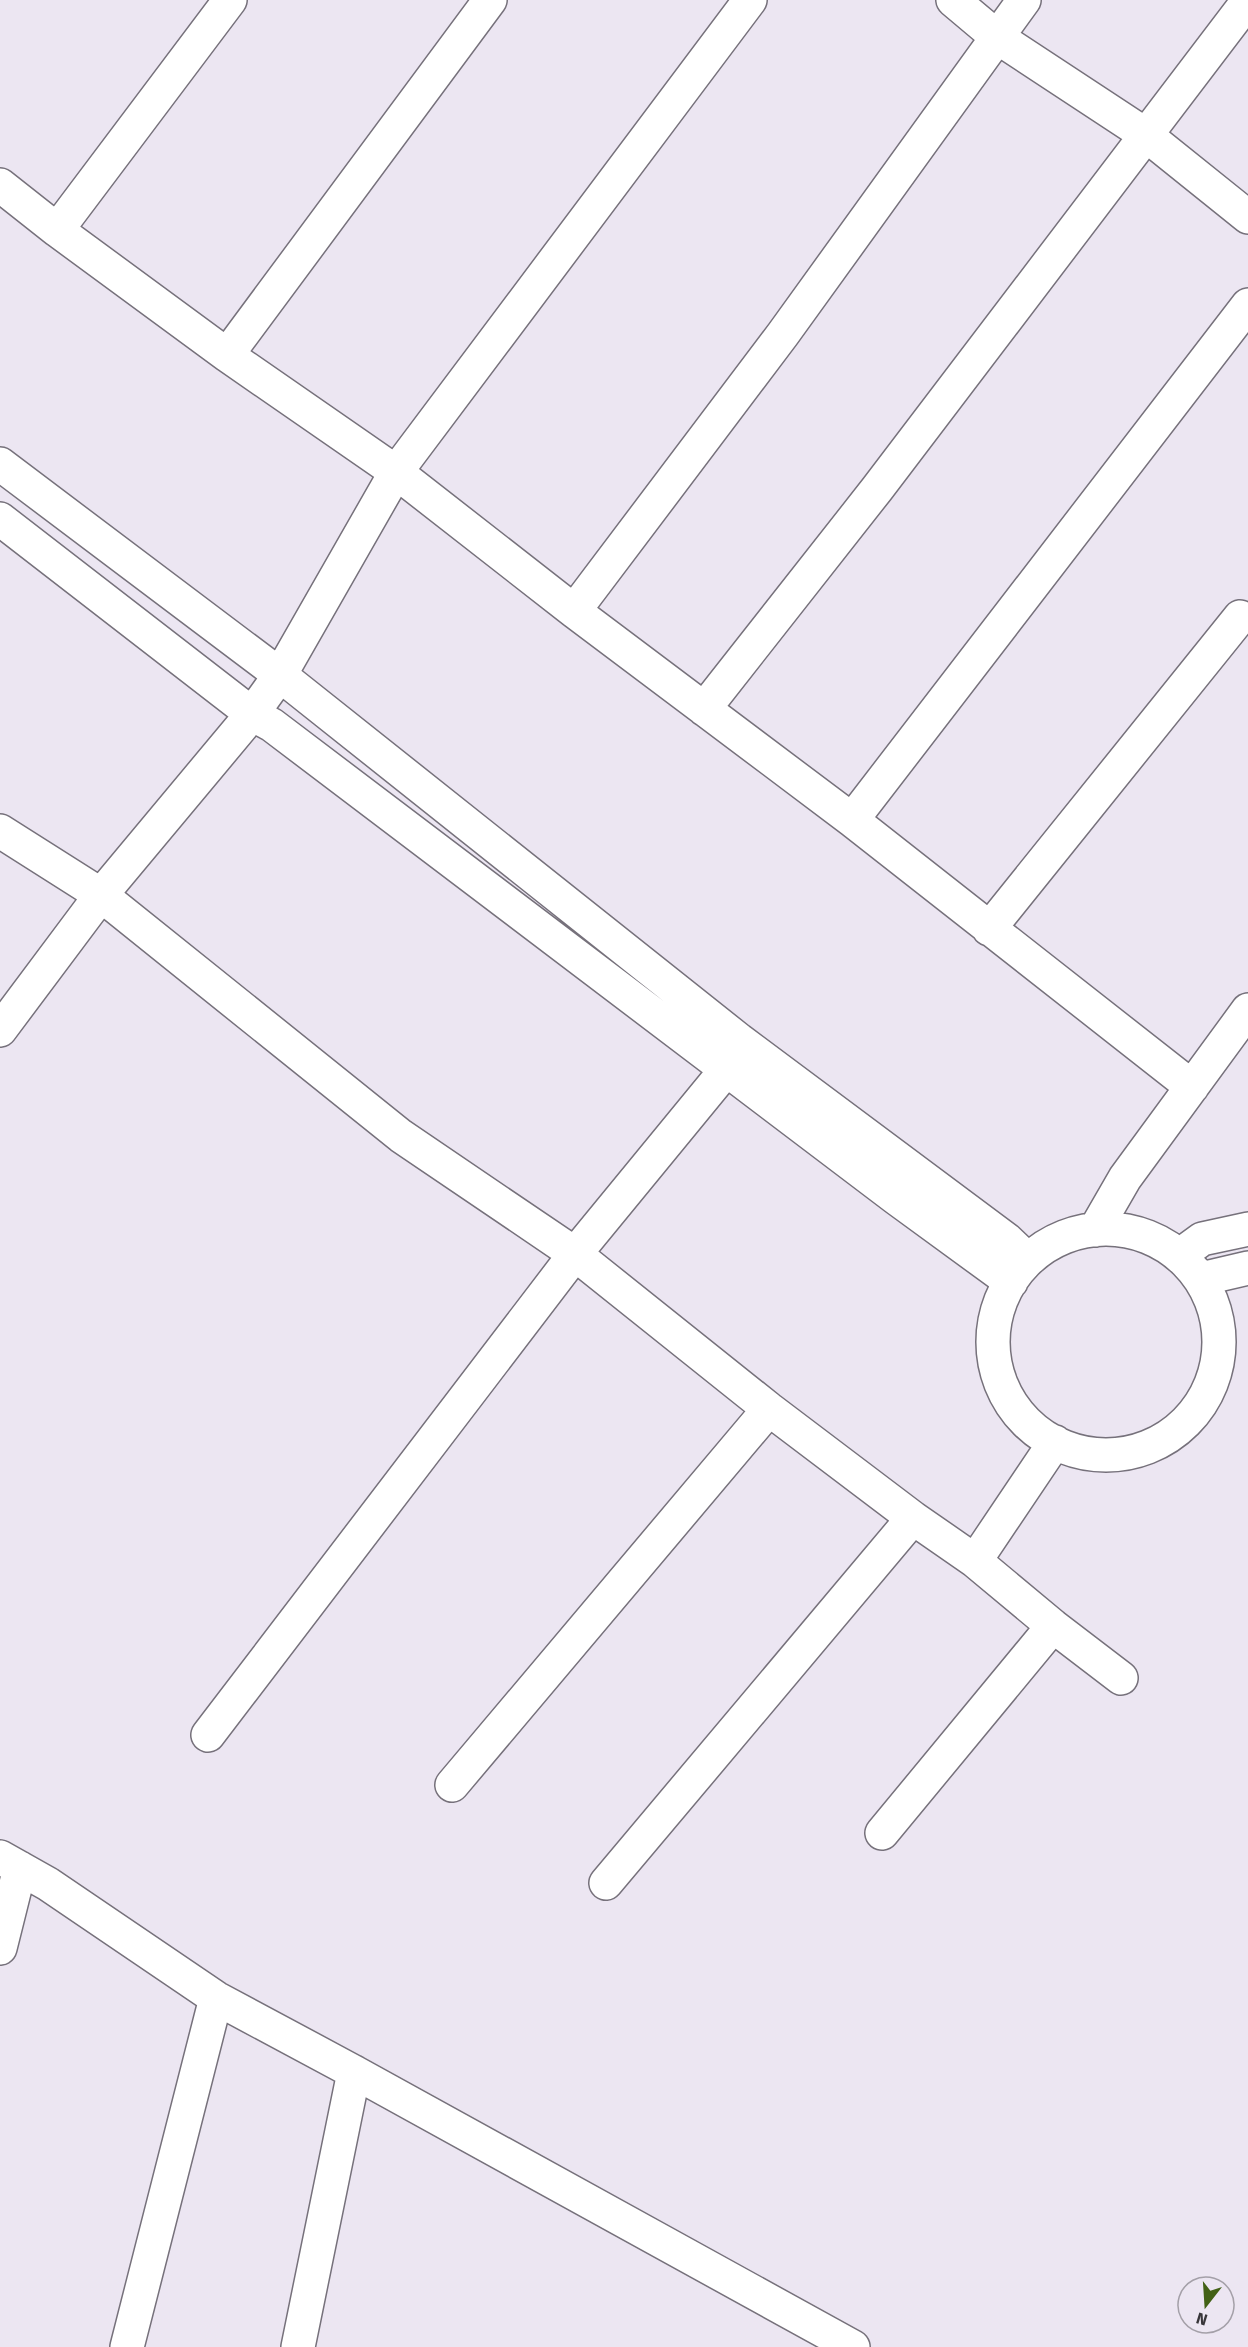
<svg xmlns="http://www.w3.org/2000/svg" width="1248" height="2347" font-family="'Fira Sans',sans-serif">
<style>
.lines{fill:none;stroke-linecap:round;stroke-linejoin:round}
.minor-casing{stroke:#76717b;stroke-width:36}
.minor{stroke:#fff;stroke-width:33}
</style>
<rect width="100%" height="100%" fill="#ece6f2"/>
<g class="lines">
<defs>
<path id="minor" d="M953,0l44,37 149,98 102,82
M0,185l57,45 170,125 169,117 178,139 278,209 340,267
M57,230l173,-230
M227,355l263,-355
M0,464l280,211 459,365 268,200 21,20
M0,519l252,195 20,11 624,473 115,84
M574,611l209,-277 241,-334
M704,709l173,-220 371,-488
M852,820l396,-515
M0,831l101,64 300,241 174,118 194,155 144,109 62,43 78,65 68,52
M989,929l251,-312
M0,1030l101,-135 151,-181 28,-39 116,-203 354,-472
M993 1342a113 113 0 1 1 226 0a113 113 0 1 1-226 0Z
M1095,1230l30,-52 123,-168
M1180,1255l22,-16 46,-10
M1201,1279l47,-11
M975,1561l80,-119
M208,1735l367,-481 151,-184
M452,1785l317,-376
M882,1833l171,-207
M0,1857l48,27 168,114 138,74 499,275
M606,1883l307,-365
M0,1948l20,-80
M127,2347l89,-349
M298,2347l56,-275"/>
</defs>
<use href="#minor" class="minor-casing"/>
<use href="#minor" class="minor"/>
</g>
<g transform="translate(1206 2305) rotate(197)"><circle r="28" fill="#ece6f2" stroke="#a4a0a8" stroke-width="1.5"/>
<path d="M0-4.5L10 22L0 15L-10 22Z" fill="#426115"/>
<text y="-9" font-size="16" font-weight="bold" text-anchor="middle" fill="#38363a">N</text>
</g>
</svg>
